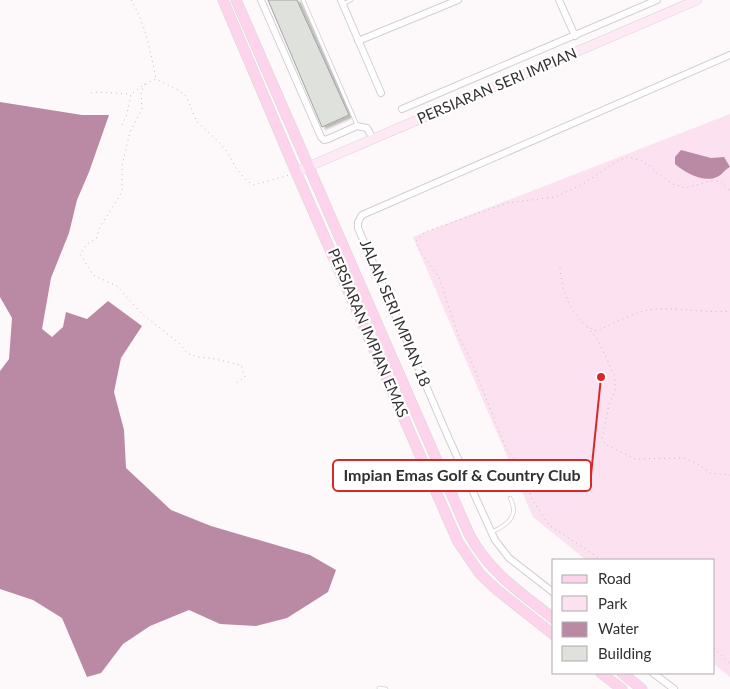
<svg xmlns="http://www.w3.org/2000/svg" width="730" height="689" font-family="Lato,sans-serif">
<style>
.green{fill:#fce1f0}
.water{fill:#ba8aa5}
.building{fill:#dfe1dd;stroke:#a0a39e;filter:url(#shadow)}
.lines{fill:none;stroke-linecap:round;stroke-linejoin:round}
.lane-casing{stroke:#d3cfd1;stroke-width:4.5}
.street-casing{stroke:#d3cfd1;stroke-width:8}
.secondary-casing{stroke:#d3cfd1;stroke-width:10}
.primary-casing{stroke:#d6d6d6;stroke-width:11}
.path{stroke:#c0bcbe;stroke-width:1;stroke-dasharray:1 4;stroke-linecap:butt}
.lane{stroke:#fff;stroke-width:3}
.street{stroke:#fff;stroke-width:6}
.secondary{stroke:#feeaf5;stroke-width:9}
.primary{stroke:#fdd4ec;stroke-width:10}
.labels{text-anchor:middle;stroke-width:4.5;stroke-linejoin:round;paint-order:stroke}
.street-label{font-size:15px;fill:#323031;stroke:#fff}
.leader{fill:none;stroke:#d62828;stroke-width:2}
.callout-dot{fill:#d62828;stroke:#fff;stroke-width:2}
.callout{fill:#fff;stroke:#d62828;stroke-width:2}
.callout-label{font-size:16px;text-anchor:middle;font-weight:bold;fill:#323031}
</style>
<defs>
<filter id="shadow"><feDropShadow dx="3.5" dy="2" stdDeviation="1" flood-color="#0004"/></filter>
</defs>
<rect width="100%" height="100%" fill="#fdf8fa"/>
<path class="green" d="M730,114v563l-16,-13v-104h-128l-53,-43 -120,-280z"/>
<path class="water" d="M0,102l82,13h27l-20,57 -12,28 -8,33 -18,45 -9,51 10,8 11,-10 3,-15 21,7 21,-18 34,25 -21,32 -7,34 10,38 2,38 45,42 40,16 99,29 26,15 -8,22 -41,26 -31,8 -36,-2 -31,-14 -39,16 -27,18 -22,29 -14,4 -25,-59 -29,-18 -33,-11v-218l9,-12 3,-41 -12,-21z
M681,150l30,8 13,-1 6,10c-5,2 -8,8 -13,10 -13,6 -32,-4 -42,-13v-7z"/>
<path class="building" d="M268,0h29l52,115 -27,12z"/>
<g class="lines">
<defs>
<path id="lane" d="M303,0l54,125
M343,4l8,-4
M492,532c15,-7 28,-16 18,-34
M379,688l7,1"/>
<path id="street" d="M261,0l60,137 3,3 4,-1 29,-13 10,2 6,11
M341,0l40,93
M559,0l16,36
M358,41l100,-41
M402,109l255,-109
M554,593l-45,-35 -14,-18 -46,-101 -91,-211v-6l4,-7 368,-160
M653,673l21,16"/>
<path id="secondary" d="M296,172l401,-172"/>
<path id="primary" d="M223,0l73,172 162,370 22,32 17,16 57,45
M236,0l233,534c21,39 51,58 85,85
M601,673l21,16
M622,673l20,16"/>
</defs>
<use href="#lane" class="lane-casing"/>
<use href="#street" class="street-casing"/>
<use href="#secondary" class="secondary-casing"/>
<use href="#primary" class="primary-casing"/>
<path class="path" d="M131,0c15,24 19,51 25,79
M145,84l-4,8 1,17 -12,23 -8,34v26l-22,35 -4,12 -9,5 -7,10 13,21 24,11 25,28 37,29 8,10 10,4 13,1 31,7 4,12 -10,7
M91,93c4,-2 31,1 39,1
M122,125l5,-11 4,-20 14,-10 11,-5 22,11 8,6 11,26 22,20 9,11 8,15 11,13 7,4 35,-10
M560,268c2,25 13,54 37,63 17,-8 41,-21 59,-22 25,-1 49,4 74,2
M587,327l11,13 17,37v14l-6,14 -7,33 3,6 30,15 49,-1 16,7 10,8 20,2
M602,560l-53,-35 -18,-27 -3,-16 -4,-10 -18,-24 -36,-90 -12,-23 -19,-58 -18,-24 -5,-12 9,-9 82,-29 48,-6 28,-13 31,-21 13,-6 13,3 10,6 7,7 16,11 13,4 24,-7h10l10,10
M714,648l16,16"/>
<use href="#lane" class="lane"/>
<use href="#street" class="street"/>
<use href="#secondary" class="secondary"/>
<use href="#primary" class="primary"/>
</g>
<g class="labels">
<g class="street-label">
<text transform="translate(497 86) rotate(-23)" y="5">PERSIARAN SERI IMPIAN</text>
<text transform="translate(395 313) rotate(67)" y="5">JALAN SERI IMPIAN 18</text>
<text transform="translate(368 333) rotate(67)" y="5">PERSIARAN IMPIAN EMAS</text>
</g>
</g>
<path class="leader" d="M601 377L591 475"/>
<circle class="callout-dot" cx="601" cy="377" r="5"/>
<rect class="callout" x="333" y="460" width="258" height="31" rx="5"/>
<g class="callout-label">
<text x="462" y="481">Impian Emas Golf &amp; Country Club</text>
</g>
<rect x="552" y="559" width="162" height="115" fill="#ffffff" stroke="#adacad"/>
<rect x="562" y="575" width="25" height="8" fill="#fdd4ec" stroke="#adacad"/>
<text x="598" y="584" font-size="15" fill="#323031">Road</text>
<rect x="562" y="596" width="25" height="15" fill="#fce1f0" stroke="#adacad"/>
<text x="598" y="609" font-size="15" fill="#323031">Park</text>
<rect x="562" y="622" width="25" height="15" fill="#ba8aa5" stroke="#adacad"/>
<text x="598" y="634" font-size="15" fill="#323031">Water</text>
<rect x="562" y="646" width="25" height="15" fill="#dfe1dd" stroke="#adacad"/>
<text x="598" y="659" font-size="15" fill="#323031">Building</text>
</svg>
